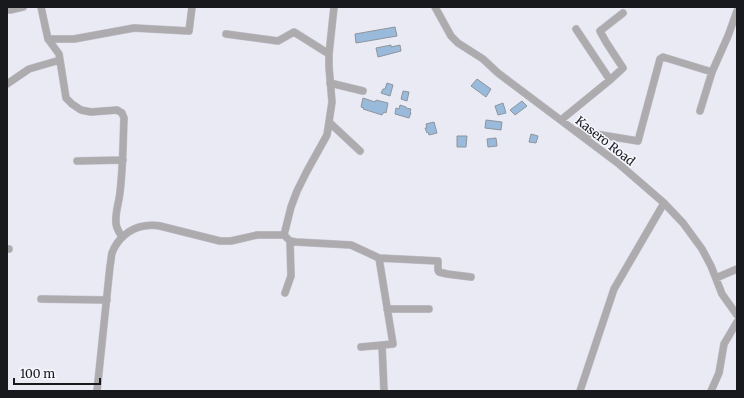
<svg xmlns="http://www.w3.org/2000/svg" width="744" height="398" font-family="Merriweather,serif">
<style>
.building{fill:#99bada;stroke:#8e959d}
.lines{fill:none;stroke-linecap:round;stroke-linejoin:round}
.minor-casing{stroke:#c3c4cd;stroke-width:8}
.minor{stroke:#adabae;stroke-width:7}
.labels{text-anchor:middle;stroke-width:3;stroke-linejoin:round;paint-order:stroke}
.street-label{font-size:12px;fill:#18191c;stroke:#f7f8fe}
</style>
<rect width="100%" height="100%" fill="#e9eaf4"/>
<path class="building" d="M395,27l2,9 -41,7 -1,-9z
M391,45v2l9,-2 1,6 -23,6 -2,-9z
M477,79l14,10 -5,8 -15,-11z
M387,83l6,2 -3,11 -9,-3 2,-4h2z
M403,91l6,1 -2,9 -6,-2z
M363,98l12,4 1,-2 12,3 -2,10 -2,-1 -2,3 -19,-6 1,-1 -3,-1z
M522,101l5,5 -12,9 -5,-5z
M503,103l3,10 -8,2 -3,-9z
M400,105l6,2v1l5,1 -1,3 1,1 -2,5 -14,-4 1,-6 3,1z
M486,120l16,2 -1,8 -16,-2z
M434,122l3,11 -8,2 -1,-3 -1,1 -2,-5h2l-1,-4z
M531,134l7,2 -2,7 -7,-1z
M457,136h10l-1,11h-9z
M496,138l1,8 -9,1 -1,-8z"/>
<g class="lines">
<defs>
<path id="minor" d="M41,7l7,32 11,15 7,44 6,6 9,6 10,2 26,-2 5,3 2,5c-1,25 -1,50 -4,74 -1,11 -5,20 -4,31 0,5 3,9 6,14
M435,7l16,29 7,7 25,16 15,14 121,91 45,39 19,20 19,26 9,17 11,28 15,21
M10,10l13,-3
M226,34l52,7 16,-9 35,22
M48,39h26l60,-11 55,3 3,-24
M610,80l13,-12 -17,-26 -6,-11 23,-18
M330,83l33,8
M7,84l22,-15 31,-9
M700,111l12,-39 16,-36 9,-25
M561,120l49,-40 -34,-51
M330,123l30,28
M577,131l61,10 22,-82 3,-2 49,15
M77,161l46,-1
M284,235l7,-28 6,-16 10,-20 20,-36 5,-33 -3,-35v-13l5,-47
M7,249h2
M716,278l21,-9
M285,293l6,-17 -1,-35
M41,299l66,1
M387,309h42
M382,345l2,46
M361,347l32,-3 -14,-86
M97,391l13,-125c1,-4 1,-9 2,-13 5,-14 18,-25 32,-27 6,-1 11,-1 16,0l60,15h11l26,-6h27l6,6 6,1 55,3 28,13 59,3v9l1,2 8,2 24,3
M580,391l34,-102 50,-86
M711,391l8,-18 5,-29 13,-22"/>
</defs>
<use href="#minor" class="minor-casing"/>
<use href="#minor" class="minor"/>
</g>
<g class="labels">
<g class="street-label">
<text transform="translate(605 141) rotate(38)" y="4">Kasero Road</text>
</g>
</g>
<rect width="744" height="398" fill="none" stroke="#18191c" stroke-width="16"/>
<path d="M14 378v6h86v-6" fill="none" stroke="#18191c" stroke-width="2"/>
<text x="20" y="378" font-size="12" fill="#18191c" stroke="#f7f8fe" stroke-width="3" paint-order="stroke">100 m</text>
</svg>
